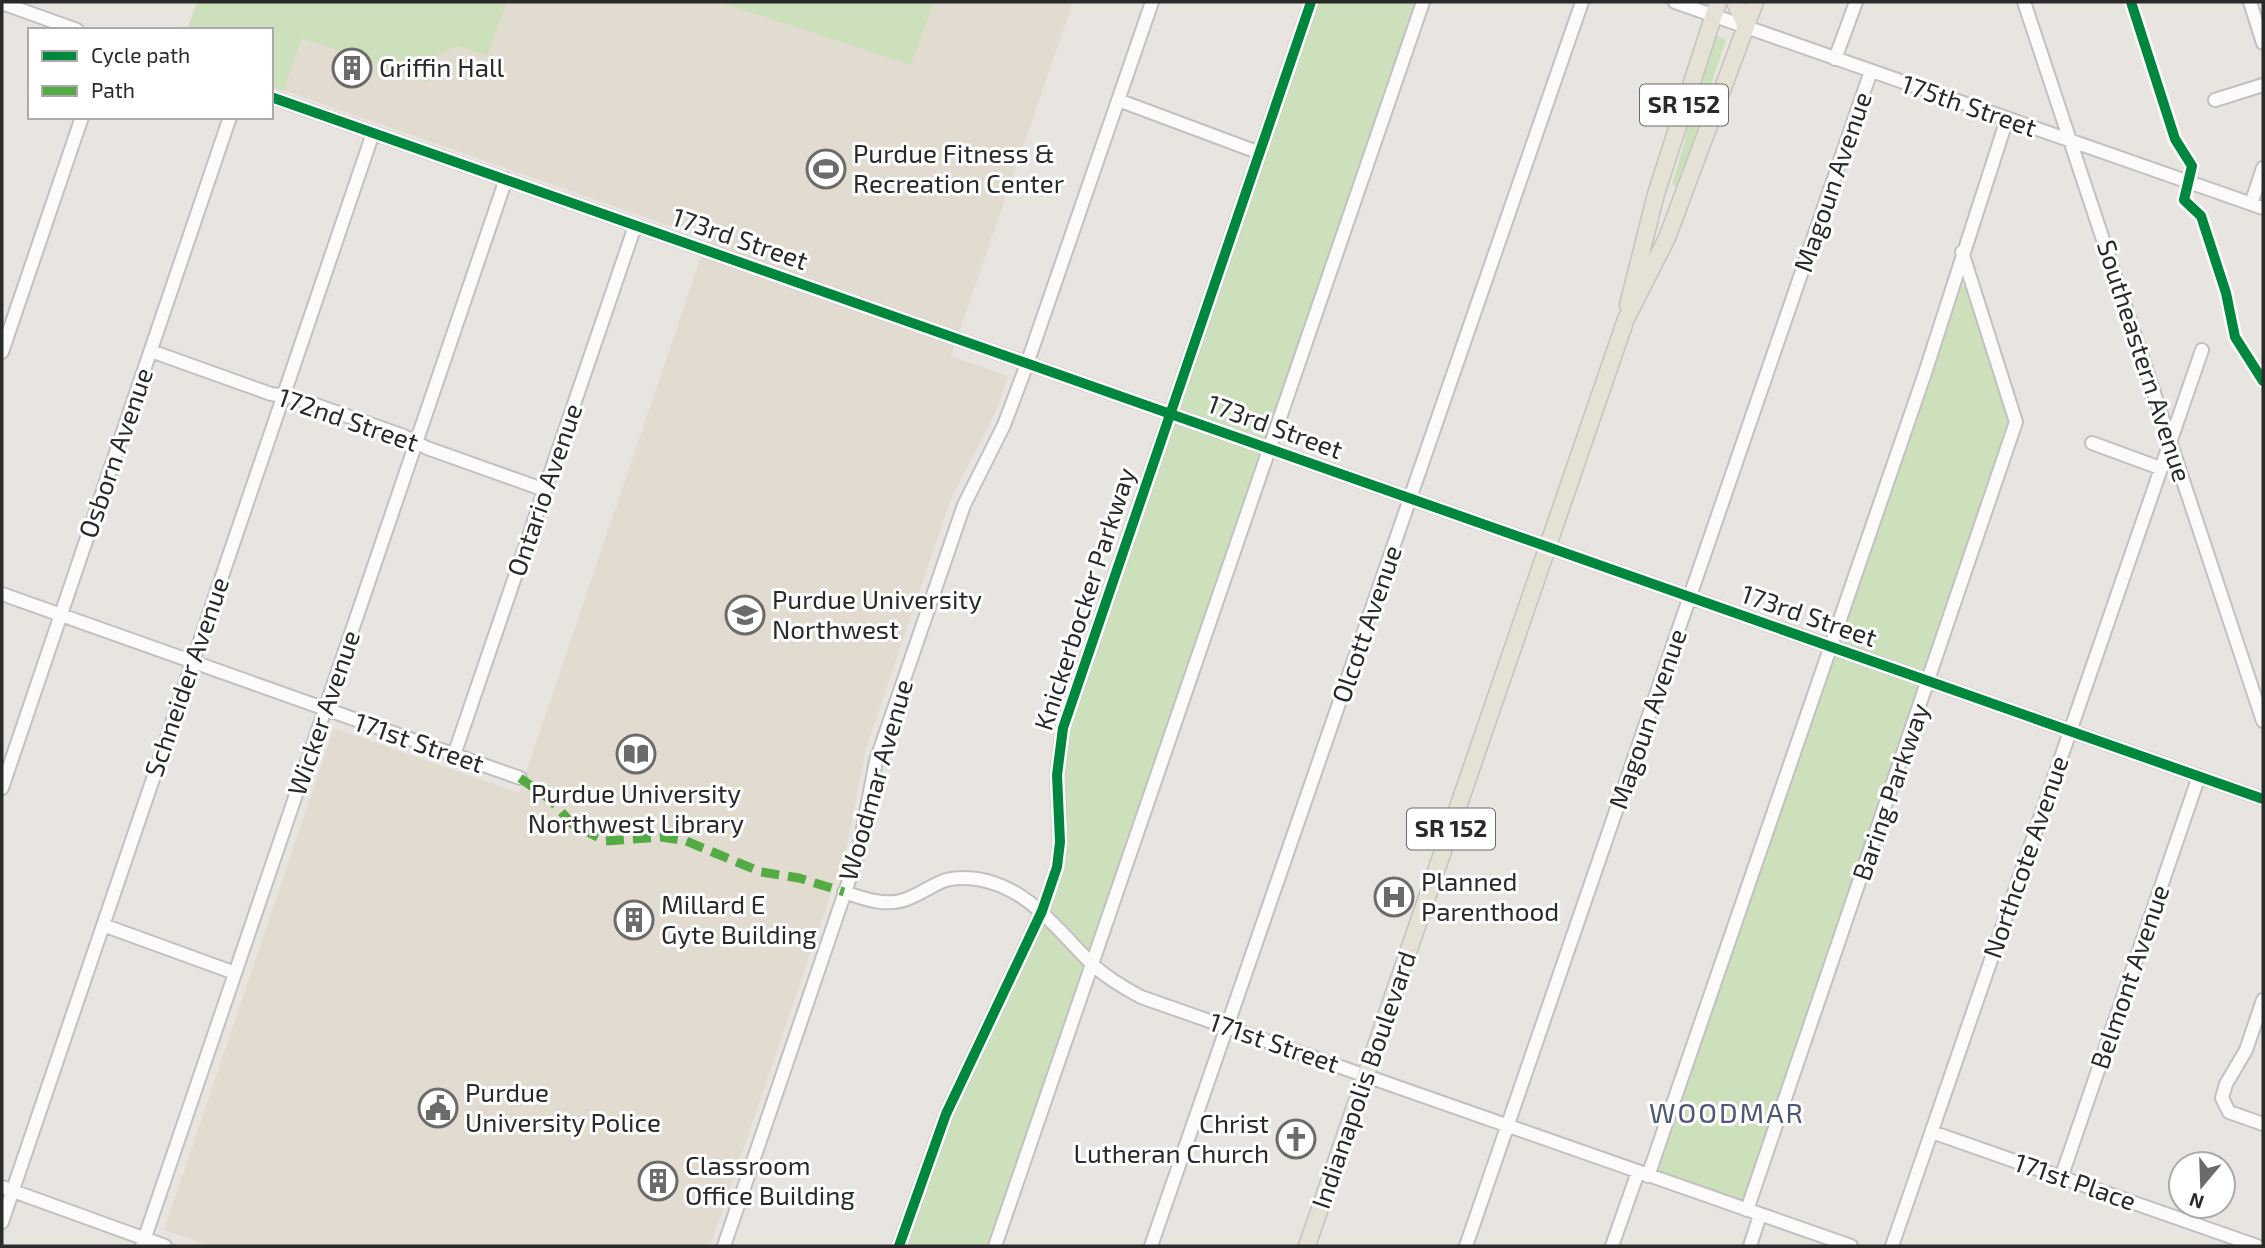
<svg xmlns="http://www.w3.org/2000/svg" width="2265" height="1248" font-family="'Exo 2',sans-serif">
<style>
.education{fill:#e2dbcf}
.green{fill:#cde0bc}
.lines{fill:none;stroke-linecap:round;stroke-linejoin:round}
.minor-casing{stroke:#c2c0c1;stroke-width:16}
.major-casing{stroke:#c4c3c1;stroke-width:19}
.minor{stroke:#fcfbfa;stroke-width:12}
.major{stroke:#e5e1d5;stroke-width:16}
.quiet{stroke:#53ab44;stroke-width:9;stroke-dasharray:18 9;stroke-linecap:butt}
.cycleway-casing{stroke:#fff;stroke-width:15}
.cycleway{stroke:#00873e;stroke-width:10}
.labels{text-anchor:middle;stroke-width:6;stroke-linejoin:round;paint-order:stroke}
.shield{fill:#fff;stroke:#6a6a6a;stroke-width:2}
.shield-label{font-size:24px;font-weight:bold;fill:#2a2a2a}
.poi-label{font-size:26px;fill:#2a2a2a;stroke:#fff;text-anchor:start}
.street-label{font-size:26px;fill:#2a2a2a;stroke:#fff}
.neighbourhood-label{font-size:28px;letter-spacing:2px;fill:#4e5877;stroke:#fff}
</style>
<rect width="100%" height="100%" fill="#e8e4e0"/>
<path class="education" d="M197,2h876l-122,354 57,20 -11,33 -47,92 -84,248 -20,101 -136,396h-499l-47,-16 170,-502 185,65 188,-554 -436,-153v-56h-84z"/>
<path class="green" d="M197,2h310l-20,54 -29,-10 -20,9 -9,28 -127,-45 -19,53 -12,-4v-57h-84z
M719,2h215l-23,63z
M1318,2h102l-430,1244h-87l52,-152 87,-174 23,-90 -1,-48 6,-58z
M1715,35l11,5 -24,71 -8,42 -18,35 -4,-4 13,-44 6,-34z
M1963,286l6,1 43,132 -266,784 -91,-32 303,-883z"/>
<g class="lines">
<defs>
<path id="minor" d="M1675,2l588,206
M2024,2l239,719
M2250,2l13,41
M2,3l75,27
M1835,59l21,-57
M271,97l1992,702
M1118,100l142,53
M2215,100l48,-15
M2251,204l12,-36
M151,351l120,43 22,3 111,39 23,12 118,42
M2,352l80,-235
M2092,443l68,25
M2,594l518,184
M454,755l181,-529
M2,788l228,-671
M844,892c20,7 42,15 63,7 30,-12 33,-25 70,-20 52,8 81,52 115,85 15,14 32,24 49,33l710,249
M103,925l132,48
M2263,1000l-17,50 -20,34 -4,14 7,14 34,12
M1932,1132l325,114
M1648,1176l277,-803 82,-254
M2061,1178l138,-402
M2,1187l163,59
M1747,1210l269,-788 -54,-170
M2,1222l371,-1089
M142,1246l364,-1067
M724,1246l134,-392 18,-93 88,-256 40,-80 23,-61 125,-362
M899,1246l47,-132 96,-203 15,-44 3,-25 -3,-67 6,-47 248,-726
M995,1246l428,-1244
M1151,1246l431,-1244
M1466,1246l405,-1175
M1612,1246l26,-74
M1750,1246l10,-31
M1892,1246l310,-896"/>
<path id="major" d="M1735,2l11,25
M1628,305l28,-111 62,-192
M1307,1246l319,-927 41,-81 88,-236"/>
</defs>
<use href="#minor" class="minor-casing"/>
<use href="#major" class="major-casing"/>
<use href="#minor" class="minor"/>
<use href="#major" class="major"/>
<path class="quiet" d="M520,778l31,22 21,24 33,17 57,-4 24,4 75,31 38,6 45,14"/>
<defs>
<path id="cycleway" d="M2131,2l44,137 17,27 -8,34 17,16 25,77 9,44 28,44
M271,97l1992,702
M899,1246l47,-132 96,-203 15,-44 3,-25 -3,-67 6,-47 248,-726"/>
</defs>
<use href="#cycleway" class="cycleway-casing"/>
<use href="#cycleway" class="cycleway"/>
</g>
<defs>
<symbol id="building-ring" viewBox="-11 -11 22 22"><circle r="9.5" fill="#fff" stroke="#6c6b6a" stroke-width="1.5"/><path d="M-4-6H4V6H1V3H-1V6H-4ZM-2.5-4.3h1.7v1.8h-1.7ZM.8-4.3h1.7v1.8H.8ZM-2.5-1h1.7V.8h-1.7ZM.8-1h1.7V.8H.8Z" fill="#6c6b6a"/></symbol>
<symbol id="stadium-ring" viewBox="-11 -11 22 22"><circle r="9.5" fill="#fff" stroke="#6c6b6a" stroke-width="1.5"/><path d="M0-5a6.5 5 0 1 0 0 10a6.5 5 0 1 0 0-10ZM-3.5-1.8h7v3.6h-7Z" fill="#6c6b6a"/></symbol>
<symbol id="university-ring" viewBox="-11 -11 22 22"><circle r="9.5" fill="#fff" stroke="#6c6b6a" stroke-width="1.5"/><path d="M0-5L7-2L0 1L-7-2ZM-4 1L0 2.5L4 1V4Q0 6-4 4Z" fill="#6c6b6a"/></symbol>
<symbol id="library-ring" viewBox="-11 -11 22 22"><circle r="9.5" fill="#fff" stroke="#6c6b6a" stroke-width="1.5"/><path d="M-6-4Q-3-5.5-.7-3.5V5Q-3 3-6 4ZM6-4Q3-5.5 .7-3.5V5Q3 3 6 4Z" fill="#6c6b6a"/></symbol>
<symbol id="hospital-ring" viewBox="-11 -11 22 22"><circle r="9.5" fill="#fff" stroke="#6c6b6a" stroke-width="1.5"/><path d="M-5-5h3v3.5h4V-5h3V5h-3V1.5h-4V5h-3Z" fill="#6c6b6a"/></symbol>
<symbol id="civic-ring" viewBox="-11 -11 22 22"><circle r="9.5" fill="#fff" stroke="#6c6b6a" stroke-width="1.5"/><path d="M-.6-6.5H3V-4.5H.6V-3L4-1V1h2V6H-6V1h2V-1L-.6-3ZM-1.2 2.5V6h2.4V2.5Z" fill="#6c6b6a"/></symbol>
<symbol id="church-ring" viewBox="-11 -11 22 22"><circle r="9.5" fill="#fff" stroke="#6c6b6a" stroke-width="1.5"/><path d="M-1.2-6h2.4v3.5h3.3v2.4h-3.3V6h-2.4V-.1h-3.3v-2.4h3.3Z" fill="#6c6b6a"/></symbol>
</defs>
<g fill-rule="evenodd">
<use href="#building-ring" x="330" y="46" width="44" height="44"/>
<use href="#stadium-ring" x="804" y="147" width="44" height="44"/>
<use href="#university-ring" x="723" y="593" width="44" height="44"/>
<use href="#library-ring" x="614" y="732" width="44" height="44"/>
<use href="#hospital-ring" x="1372" y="875" width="44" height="44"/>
<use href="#building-ring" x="612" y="898" width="44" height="44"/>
<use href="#civic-ring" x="416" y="1086" width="44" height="44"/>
<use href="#church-ring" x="1274" y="1117" width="44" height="44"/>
<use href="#building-ring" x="636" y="1159" width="44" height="44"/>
</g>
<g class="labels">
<g class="shield">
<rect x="1640" y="84.5" width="88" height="41" rx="5"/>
<rect x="1407" y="808.5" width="88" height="41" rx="5"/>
</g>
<g class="shield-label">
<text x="1684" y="113">SR 152</text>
<text x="1451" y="837">SR 152</text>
</g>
<g class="poi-label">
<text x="379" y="77">Griffin Hall</text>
<text x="853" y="163">Purdue Fitness &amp;<tspan x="853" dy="30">Recreation Center</tspan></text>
<text x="772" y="609">Purdue University<tspan x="772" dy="30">Northwest</tspan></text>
<text x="636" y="803" text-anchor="middle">Purdue University<tspan x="636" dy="30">Northwest Library</tspan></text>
<text x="1421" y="891">Planned<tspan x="1421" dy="30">Parenthood</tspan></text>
<text x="661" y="914">Millard E<tspan x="661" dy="30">Gyte Building</tspan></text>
<text x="465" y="1102">Purdue<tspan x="465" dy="30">University Police</tspan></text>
<text x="1269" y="1133" text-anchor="end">Christ<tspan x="1269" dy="30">Lutheran Church</tspan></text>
<text x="685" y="1175">Classroom<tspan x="685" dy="30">Office Building</tspan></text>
</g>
<g class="street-label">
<text transform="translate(1969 106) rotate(19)" y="9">175th Street</text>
<text transform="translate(1833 182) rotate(-71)" y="9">Magoun Avenue</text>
<text transform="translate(740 239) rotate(19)" y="9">173rd Street</text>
<text transform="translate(2144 361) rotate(72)" y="9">Southeastern Avenue</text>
<text transform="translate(348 420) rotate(19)" y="9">172nd Street</text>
<text transform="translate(1275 427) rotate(20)" y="9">173rd Street</text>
<text transform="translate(116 453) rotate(-71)" y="9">Osborn Avenue</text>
<text transform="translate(545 490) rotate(-71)" y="9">Ontario Avenue</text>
<text transform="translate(1085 599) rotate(-72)" y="9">Knickerbocker Parkway</text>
<text transform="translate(1809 616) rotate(19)" y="9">173rd Street</text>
<text transform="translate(1367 624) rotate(-71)" y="9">Olcott Avenue</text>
<text transform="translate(187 677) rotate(-71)" y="9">Schneider Avenue</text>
<text transform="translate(324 713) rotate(-71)" y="9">Wicker Avenue</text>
<text transform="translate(1648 719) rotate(-71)" y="9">Magoun Avenue</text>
<text transform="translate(419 743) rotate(19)" y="9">171st Street</text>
<text transform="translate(876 780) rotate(-74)" y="9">Woodmar Avenue</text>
<text transform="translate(1891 792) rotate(-71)" y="9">Baring Parkway</text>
<text transform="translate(2026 857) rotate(-71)" y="9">Northcote Avenue</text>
<text transform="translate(2130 977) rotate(-71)" y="9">Belmont Avenue</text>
<text transform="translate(1274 1043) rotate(19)" y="9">171st Street</text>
<text transform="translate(1364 1080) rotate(-71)" y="9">Indianapolis Boulevard</text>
<text transform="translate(2075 1182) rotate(19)" y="9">171st Place</text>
</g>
<g class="neighbourhood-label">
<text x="1727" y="1123">WOODMAR</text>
</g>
</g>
<rect width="2265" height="1248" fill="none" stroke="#2a2a2a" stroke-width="7"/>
<rect x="28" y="28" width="245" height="91" fill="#ffffff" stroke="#aaaaaa" stroke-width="2"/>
<rect x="42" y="51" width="35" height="10" fill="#00873e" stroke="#aaaaaa" stroke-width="2"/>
<text x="91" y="63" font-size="21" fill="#2a2a2a">Cycle path</text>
<rect x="42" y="86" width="35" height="10" fill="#53ab44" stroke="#aaaaaa" stroke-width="2"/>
<text x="91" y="98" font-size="21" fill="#2a2a2a">Path</text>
<g transform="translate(2202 1185) rotate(199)"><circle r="33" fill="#ffffff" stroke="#aaaaaa" stroke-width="2"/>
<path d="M0-5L12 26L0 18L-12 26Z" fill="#6c6b6a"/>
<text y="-10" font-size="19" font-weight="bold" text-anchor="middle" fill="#2a2a2a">N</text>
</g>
</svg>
